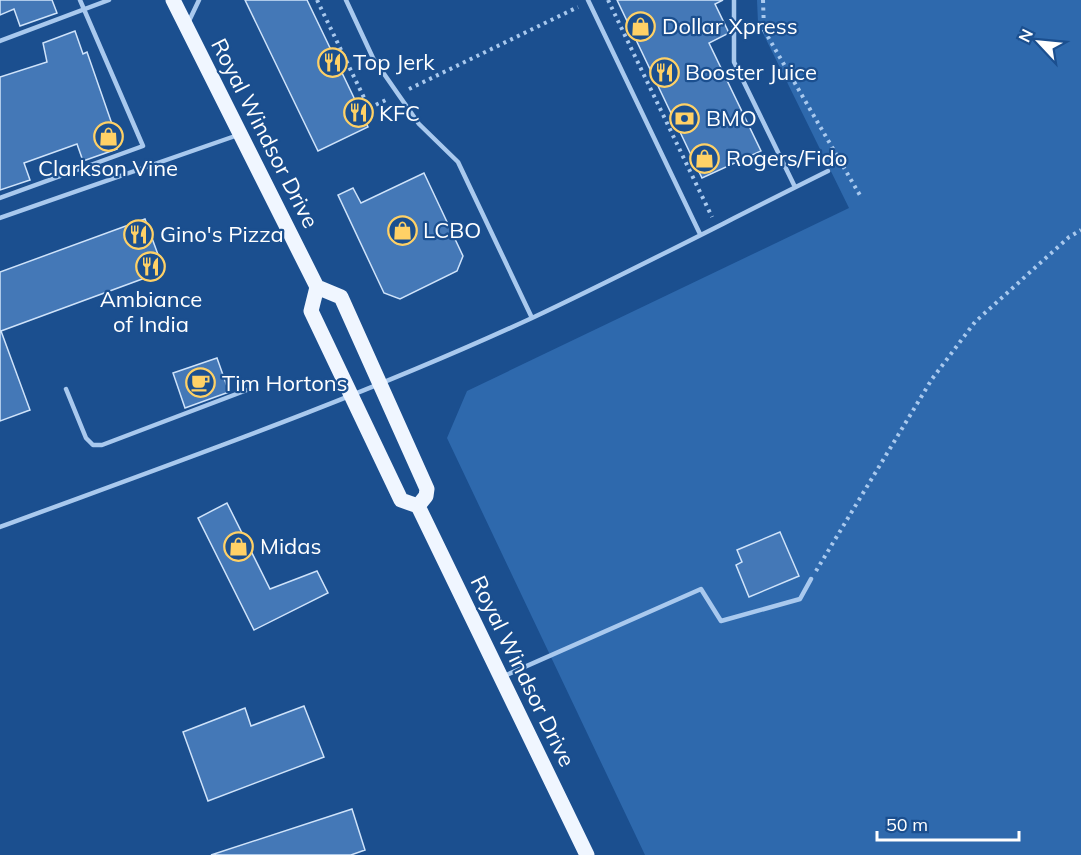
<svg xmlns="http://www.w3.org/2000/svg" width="1081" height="855" font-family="Mulish,sans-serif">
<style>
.green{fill:#2e69ad}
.building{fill:#4478b7;stroke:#cfe3fa;stroke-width:1.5}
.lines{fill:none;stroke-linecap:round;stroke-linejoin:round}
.path{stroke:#a9c9ee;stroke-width:4;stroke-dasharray:3 4.5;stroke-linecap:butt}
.lane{stroke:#a9c9ee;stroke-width:4.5}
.primary{stroke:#f0f6ff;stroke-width:15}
.labels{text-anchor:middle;stroke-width:4.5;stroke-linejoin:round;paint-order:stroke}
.poi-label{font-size:22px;fill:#fff;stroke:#1b4f8f;text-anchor:start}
.street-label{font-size:22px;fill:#fff;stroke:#1b4f8f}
</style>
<rect width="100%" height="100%" fill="#1b4f8f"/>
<path class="green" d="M757,0h324v855h-436l-198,-417 20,-47 382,-183 -91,-185z"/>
<path class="building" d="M0,0h52l5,13 -37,13 -6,-17 -14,6z
M245,0h62l61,127 -50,24z
M617,0h106l-8,4 14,29 -20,10 52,108 -59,27z
M75,31l8,23 4,-2 26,75 -4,1 8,21 -34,12 -6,-17 -53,19 6,17 -30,10v-113l47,-15 -4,-19z
M424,173l39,83 -6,15 -57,28 -16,-6 -46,-98 15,-7 8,15z
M145,219l19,52 -163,60 29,79 -30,11v-149z
M217,358l12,34 -44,16 -12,-35z
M227,503l43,86 47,-18 11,22 -74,37 -56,-112z
M780,532l19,44 -50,21 -13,-32 6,-3 -5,-12z
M304,706l20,51 -116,44 -25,-69 62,-24 6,18z
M352,809l13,41 -14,5h-140z"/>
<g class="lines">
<path class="path" d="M317,0l52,108 17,-8
M608,0l104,217
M763,0l1,30 97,167
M409,89l169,-82
M816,571l116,-192 43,-57 94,-85 12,-7"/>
<path class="lane" d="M346,0l27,58 25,36 21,30 39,38 74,156
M588,0l112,234
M734,0v62l61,125
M189,21l10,-21
M0,41l109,-41
M0,198l143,-52 -63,-146
M0,218l238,-83
M66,389l20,49 7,7h9l145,-55
M0,527c179,-66 359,-129 532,-209 100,-47 197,-98 296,-147
M504,676l197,-87 20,32 79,-22 11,-20"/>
<path class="primary" d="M173,0l144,287 -6,24 90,189 17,6 169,349
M317,287l24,10 86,192 -1,7 -8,10"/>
</g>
<defs>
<symbol id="shop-ring" viewBox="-11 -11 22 22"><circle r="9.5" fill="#1b4f8f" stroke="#ffd166" stroke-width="1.5"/><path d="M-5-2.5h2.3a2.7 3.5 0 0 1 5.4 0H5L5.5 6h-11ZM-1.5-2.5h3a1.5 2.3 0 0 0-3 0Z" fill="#ffd166"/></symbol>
<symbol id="restaurant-ring" viewBox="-11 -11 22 22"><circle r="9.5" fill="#1b4f8f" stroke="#ffd166" stroke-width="1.5"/><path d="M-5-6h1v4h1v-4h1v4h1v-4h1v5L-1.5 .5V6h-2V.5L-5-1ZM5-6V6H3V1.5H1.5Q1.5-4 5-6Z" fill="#ffd166"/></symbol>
<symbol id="bank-ring" viewBox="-11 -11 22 22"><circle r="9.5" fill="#1b4f8f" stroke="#ffd166" stroke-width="1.5"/><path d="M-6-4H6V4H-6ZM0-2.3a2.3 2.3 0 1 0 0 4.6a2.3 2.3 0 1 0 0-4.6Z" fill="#ffd166"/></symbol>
<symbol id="cafe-ring" viewBox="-11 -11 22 22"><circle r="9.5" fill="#1b4f8f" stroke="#ffd166" stroke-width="1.5"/><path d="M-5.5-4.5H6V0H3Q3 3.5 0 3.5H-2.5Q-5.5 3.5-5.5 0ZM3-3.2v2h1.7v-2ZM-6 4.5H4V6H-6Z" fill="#ffd166"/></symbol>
</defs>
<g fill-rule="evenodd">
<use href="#shop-ring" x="624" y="10" width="33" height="33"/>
<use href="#restaurant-ring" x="316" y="46" width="33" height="33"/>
<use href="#restaurant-ring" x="648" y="56" width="33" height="33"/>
<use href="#restaurant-ring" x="342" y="96" width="33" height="33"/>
<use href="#bank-ring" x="668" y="102" width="33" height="33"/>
<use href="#shop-ring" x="92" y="120" width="33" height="33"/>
<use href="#shop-ring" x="688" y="142" width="33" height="33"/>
<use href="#shop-ring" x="386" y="214" width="33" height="33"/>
<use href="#restaurant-ring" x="122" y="218" width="33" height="33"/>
<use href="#restaurant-ring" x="134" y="250" width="33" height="33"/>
<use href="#cafe-ring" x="184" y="366" width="33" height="33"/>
<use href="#shop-ring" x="222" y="530" width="33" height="33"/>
</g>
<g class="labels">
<g class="poi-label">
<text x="662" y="34">Dollar Xpress</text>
<text x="353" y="70">Top Jerk</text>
<text x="685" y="80">Booster Juice</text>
<text x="379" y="121">KFC</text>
<text x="706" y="126">BMO</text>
<text x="726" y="166">Rogers/Fido</text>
<text x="108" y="176" text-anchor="middle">Clarkson Vine</text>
<text x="423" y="238">LCBO</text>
<text x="160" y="242">Gino's Pizza</text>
<text x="151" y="307" text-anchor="middle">Ambiance<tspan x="151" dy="25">of India</tspan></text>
<text x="222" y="391">Tim Hortons</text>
<text x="260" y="554">Midas</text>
</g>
<g class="street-label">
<text transform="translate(265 133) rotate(63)" y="8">Royal Windsor Drive</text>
<text transform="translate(523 671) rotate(64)" y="8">Royal Windsor Drive</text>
</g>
</g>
<g transform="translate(1039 42) rotate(296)" stroke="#1b4f8f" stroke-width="4.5" paint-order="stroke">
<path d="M0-4.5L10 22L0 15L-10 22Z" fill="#ffffff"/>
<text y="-9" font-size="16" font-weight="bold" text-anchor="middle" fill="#ffffff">N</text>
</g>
<path d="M877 831v9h142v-9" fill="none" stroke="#ffffff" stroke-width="3"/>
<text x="886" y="831" font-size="18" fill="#ffffff" stroke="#1b4f8f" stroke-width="4.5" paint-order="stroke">50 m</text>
</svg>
